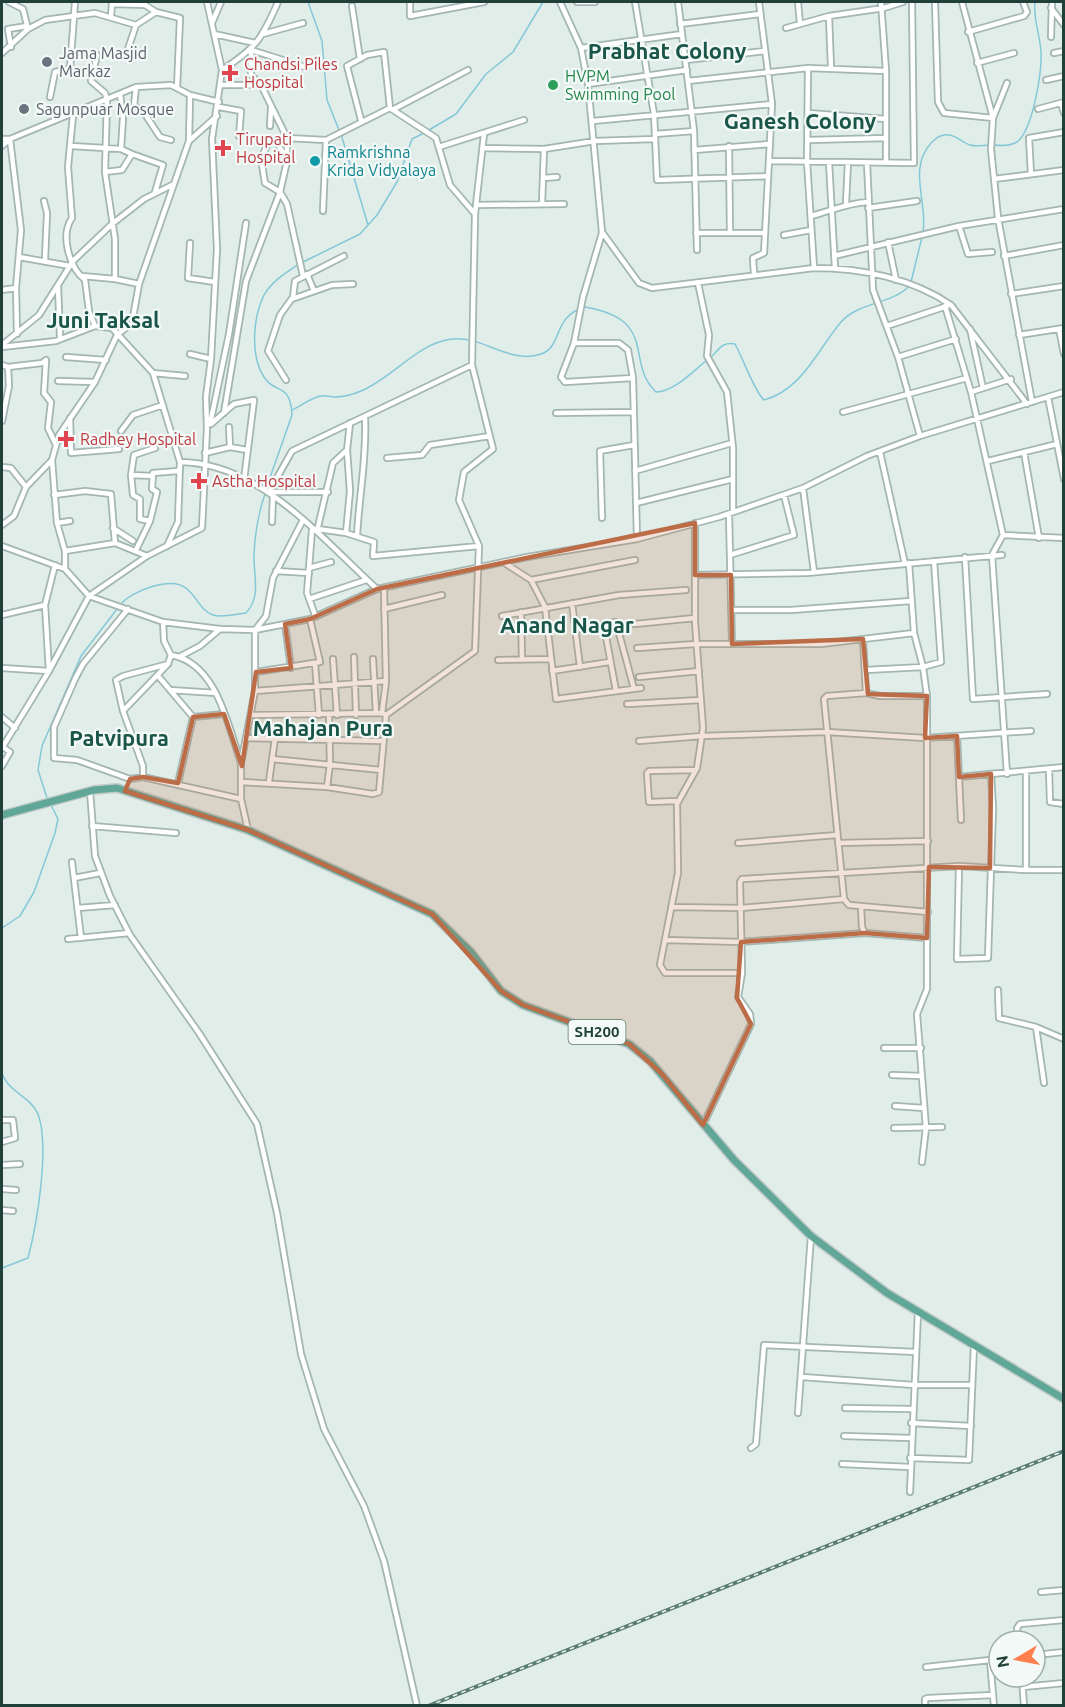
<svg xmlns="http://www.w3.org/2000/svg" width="1065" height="1707" font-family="Ubuntu,sans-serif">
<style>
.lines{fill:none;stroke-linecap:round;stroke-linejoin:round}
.stream{stroke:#84c8d8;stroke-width:1.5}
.street-casing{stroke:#a3b6b1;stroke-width:8}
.primary-casing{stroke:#c1cac8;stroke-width:10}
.street{stroke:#fff;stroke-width:4.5}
.primary{stroke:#61a798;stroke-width:7}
.rail-casing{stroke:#5a7c74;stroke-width:4}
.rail{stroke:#f2f9f6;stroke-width:1.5;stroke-dasharray:4.5;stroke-linecap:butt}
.marked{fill:#bc6d48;fill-opacity:0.2;stroke:#bc6d48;stroke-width:4.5;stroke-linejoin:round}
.worship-dot{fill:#6b7280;stroke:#f2f9f6;stroke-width:2}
.health-dot{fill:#e0444e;stroke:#f2f9f6;stroke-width:2}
.leisure-dot{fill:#2e9e5b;stroke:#f2f9f6;stroke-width:2}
.culture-dot{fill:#0f9aa8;stroke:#f2f9f6;stroke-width:2}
.labels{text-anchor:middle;stroke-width:4.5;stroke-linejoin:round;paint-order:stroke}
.shield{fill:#f2f9f6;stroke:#5f7872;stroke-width:1.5}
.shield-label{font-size:15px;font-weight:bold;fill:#204039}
.worship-label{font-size:16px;fill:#5b616d;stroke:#f2f9f6;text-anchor:start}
.health-label{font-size:16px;fill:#be3a42;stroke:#f2f9f6;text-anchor:start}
.leisure-label{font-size:16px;fill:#27864d;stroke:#f2f9f6;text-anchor:start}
.culture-label{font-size:16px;fill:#0d838f;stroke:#f2f9f6;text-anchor:start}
.district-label{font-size:22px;font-weight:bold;fill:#195548;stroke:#f2f9f6}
</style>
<rect width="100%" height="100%" fill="#e1ede9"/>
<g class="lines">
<path class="stream" d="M308,2l14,39 5,59 12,30
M429,130l27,-16 30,-40 27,-22 30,-50
M341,134l27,91
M994,145c8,1 16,1 23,-3 16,-12 25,-71 24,-90 -1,-18 -8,-32 -6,-50
M923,232c5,-30 -16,-64 9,-90 5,-5 10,-8 17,-7 8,1 14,8 21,10 6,2 14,0 19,0
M303,262l57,-28 17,-19 20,-33 15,-43 12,-6
M911,282l11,-45
M711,357c8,-7 11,-16 24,-13 8,14 19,47 29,56 38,-10 54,-51 77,-78 17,-20 52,-18 68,-36
M292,410c9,-4 20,-13 29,-14 4,-1 9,1 14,1 8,0 19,-3 26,-6 32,-13 56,-48 91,-52 30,-4 58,26 89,15 22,-7 11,-38 44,-47 75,13 39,55 71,85 18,0 37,-21 51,-32
M266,489l26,-74c-2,-34 -17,-20 -28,-38 -14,-21 -11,-60 0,-82 7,-13 23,-23 35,-31
M120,605c11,-14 52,-30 67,-16 10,8 14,22 26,26 9,3 23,-1 33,-2 16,-17 7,-38 8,-59 1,-21 4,-40 11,-60
M48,801l-10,-31 4,-24 39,-90 36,-47
M2,928l18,-12 14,-24 21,-59 3,-14 -7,-14
M2,1073c6,19 29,24 36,41 12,33 -1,110 -10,144l-26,10"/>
<defs>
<path id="street" d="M9,2l14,7 5,20
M75,2l-5,67 23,4
M145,2v3l11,7 24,6 -3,70
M410,2v14l74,-14
M560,2l21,46 7,36 14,148 37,51 13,5 162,-20c46,0 98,10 137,37l76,99
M577,2h18
M635,2l19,112 3,66 111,-4
M678,2l16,129 3,119
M798,2l2,22
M881,2l5,69v91
M935,2l3,100 6,11 49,5 14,-35
M962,2l31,116 -2,31 7,69 34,184
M112,4l33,1
M352,6l8,53
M1051,8l13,17
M829,16l2,52
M111,17l1,-15
M212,23l9,-21
M680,24l80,-10
M786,28l43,-12 55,-8 19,-6
M968,32l56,-16 3,-4 -4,-10
M214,34l41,9
M263,34l40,-11
M1051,37l1,-35
M11,47l-3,-18 19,-3
M581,48l101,-14
M127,52l9,-27
M2,53l26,-24 17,-9 50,-7 41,12 20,-13
M1054,53l10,-2
M97,55l-6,26 14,12 2,7 -2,72 10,67v40l24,5
M686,60l79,-9
M977,63l37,-10
M808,68l-1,94 7,106
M222,70c34,-22 40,-31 56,-68
M1046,80l18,-4
M688,81l120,-13 78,3
M588,84l99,-14
M222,85h39l26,53v23l-7,31 -34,89 -22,132
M261,85l-10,-10v-25l54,17
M136,87l-2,19 9,5 17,26 11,3
M50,97l5,-25 15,-3
M1061,103l3,10
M219,107l22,4 -2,25
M394,109l74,-39
M1038,109l26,-7
M808,113l78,6
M73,115l-5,52 4,51c-12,17 -3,49 13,62l4,31 6,15 17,2 41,45 27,89 -2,60 -11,24
M361,120l-14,-54 20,-11 17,-3 6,56
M593,121l179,-17
M270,126l1,-18
M287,138l39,2
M2,139h8l11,91 -5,58 1,46
M809,140l77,-2
M189,141l1,-46
M2,146l8,-7 126,-52 35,-2 19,10 29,7
M71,146l50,3
M729,146l1,87
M439,147l85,-27
M483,148l61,1 51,-8 60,-2v-5l39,-3
M694,150l76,-6
M132,154l31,11 -8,27
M286,158l-10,-17h-7l-8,18 4,24 15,9 7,12 16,72
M770,161l144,2 -2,-161
M829,162l6,106
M867,163l6,127 25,67 22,79
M105,172l17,-2 10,-16 -11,-5 2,-31 -3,-24
M1031,174l-2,-36 35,-6
M543,178l14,-1
M994,179l70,-9
M44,201l3,12 -2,47
M846,203l2,-41
M542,204l2,-55
M476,205l88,-1
M868,208l49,-7
M323,211l3,-71 64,-32 46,30 14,47 25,29 -3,151 21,84 -29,23 -5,28 20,46 -4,105 -89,64
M475,214l9,-80
M811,216c20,-5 36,-13 57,-14
M959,226l9,28 24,-2
M602,233l-19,64 -9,46 -13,34 4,5 68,-4
M696,233h69
M784,235l27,-5
M888,242l8,38
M190,243l-2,35 27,4
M834,256l125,-30 105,-17
M1004,256l60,-11
M19,257l51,9
M307,274l7,17
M754,274l-1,-16 11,-5 8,-149 -13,-102
M82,276l33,3
M698,283l11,52 -2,21 20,36 6,56v64
M58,286l2,51
M2,290l14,-2
M1011,294l53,-8
M292,299l40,-14 21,-1
M945,306l26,86 32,143 61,3
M887,326l60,-20
M970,329l13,59
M1059,329l5,25
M1019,335l45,-7
M574,343h45l9,7 5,28 4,161
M2,345l37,-30 34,-54 39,-37 32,-25 28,-14
M2,347l54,-6 39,-15
M190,354l21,5
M66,357l40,3
M898,357l58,-18
M2,365l6,2 1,19 -7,35
M8,367l34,-4 4,-3 -2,33 7,9 -3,26 8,17
M153,373l32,3
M286,380l-18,-29 12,-36 13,-18 2,-16 49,-25
M58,381l37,1
M971,392l40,-13
M1048,397l16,82
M843,412l124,-34
M556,413l78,-1
M70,418l1,35 48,-4
M210,424l19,-90 17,-111
M211,424l23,-20 20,-4 -10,80
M229,427l1,20
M121,431l12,-16 30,-10
M880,452l25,112
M1024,452l15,86
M205,453l25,-6 17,3
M387,458l35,-3 8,-10 60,-9
M52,460l5,63 8,28v18
M988,461l69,-17
M180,462c81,1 141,76 197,127
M2,467l9,1 15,19
M635,471l97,-28
M131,475l22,1
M803,488l11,84
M328,492h-59l23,-41 180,-86
M54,495l31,-4 26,3 4,49 32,13
M636,503l97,-24
M729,514l3,130
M602,518l-2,-67 34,-6
M150,521l-10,-2v-20l-7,-4 -2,-20 3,-20 21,-7
M272,522l1,-27
M57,523l13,-2
M695,523v99l8,106 -6,40 -20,36 1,69 -18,92 5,8h77
M2,525l12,-9 12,-29 26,-27 7,-25 36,-53 22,-47 15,-12 7,-39 50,-143 28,-25
M113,528l20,13
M318,529l28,4 28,9 -1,14 106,-10
M312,530l-5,63 8,22
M317,531l16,-68 14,-13 3,-27
M346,533l4,-42 -3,-41
M1003,535l-11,20 15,219
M357,536c2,-40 10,-79 8,-118
M2,546l63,23 24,27 74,26 57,7 35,1 55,-11 67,-30 150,-32 110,-18 82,-22 84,-29 64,-32 53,-20 144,-44
M136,550l14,-29 7,-29 -5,-3 1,-16 25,-2 2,-3
M65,551l50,-8
M730,555l64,-20 -10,-40
M965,557l8,142 74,-5
M503,562l28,18 14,27 11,92 85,-11
M909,563l5,70 9,34 4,29v293l-10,25 9,114 -4,34
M309,568l22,-6
M276,571l33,2
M695,575l112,-2 195,-18
M531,580l104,-20
M309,599l57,-19
M572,603l8,64
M128,609l-45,55 -7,13 -22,50v31l23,2 53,19 13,-2 98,22
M384,609l58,-14
M731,610h60l120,-9
M521,612l1,47
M2,615l43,-10
M502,616l117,-21 67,-5
M285,624l6,44
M635,624l60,-6
M604,626l12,65
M575,630l41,-8 18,67
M863,639l3,54 -39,3 -3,3 20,200 5,6 79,7
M637,648l59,-4h125l93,-11
M171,655c46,8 57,71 70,108
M179,657l21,-11 20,-17
M354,657l2,58
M333,659l4,56
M373,659l3,54
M498,660l53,-1
M315,663l4,52
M2,668l47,3 -4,-66 10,-40
M866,670l57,-3 18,-5 -7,-101
M552,671l57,-9
M256,672l64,-10 -10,-43
M159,677l34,40 -15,66
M639,677l60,-6
M170,690l46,3
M255,691l131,-10
M866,693l14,3h47
M627,704l74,-4
M123,711l45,-47 3,-9 -7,-14 -1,-19
M252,715l130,-2
M2,717l13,11
M193,717l31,-3
M957,736l4,84
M247,738l135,3
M639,741l63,-5 125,-4 98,6 106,-7
M2,748l47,-77 40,-75 58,-40 55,-28 5,-100 -1,-31 5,-38 6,-110 -5,-110 10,-69 -15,-68
M272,759l109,11
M2,766l8,-14 -7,-5
M1049,769l1,33 14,2
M143,777v-11l-20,-55 -7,-31 7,-4 45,-12
M959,777l105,-10
M241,782l86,5 46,7 6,-2 7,-77 -4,-2 4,-32 -2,-93
M269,782l6,-44
M327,787l3,-23 -1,-49
M90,791l5,65 15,40 20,39 69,98 58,91 20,89 24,141 23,75 40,77 20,55 33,145
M678,801l-29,1 -2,-29 2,-2 47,-1
M92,826l84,7
M248,830l-7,-31v-36l14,-72v-61l11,-14 7,-38 30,-58
M738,843l99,-8
M838,843l90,-2
M72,862l9,76
M959,866l-2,93 31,-1 5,-150 -2,-34
M1026,870h38
M74,878l26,-5
M861,906l1,21 3,6 62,5
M671,907l70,1 103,-9
M78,908l37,-3
M68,939l61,-6
M665,940l76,2 124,-9
M998,990l1,28 37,9 28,12
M1036,1027l8,56
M884,1048h37
M892,1075l30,1
M895,1106l29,2
M2,1120h11l2,18 -13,4
M703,1125l48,-101 -1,-10 -12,-17 4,-24 -2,-91 2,-3 217,-13 67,4v-98
M894,1128l48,-1
M2,1165l18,-1
M2,1189l14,1
M2,1210l11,1
M802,1377l112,8h58
M845,1408l67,1
M798,1413l13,-177
M911,1423l60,3
M844,1436l67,2
M751,1448l5,-4 8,-99 152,7
M910,1458l59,2 5,-115
M842,1464l68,3
M910,1492l8,-180
M1041,1592l23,-2
M1018,1641l-1,-13 3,-4 44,-4
M1035,1655l29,-3
M990,1661l4,45
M926,1667l73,-8
M1022,1677l2,29
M1023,1687l41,-4
M925,1706v-7l3,-1 65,-3"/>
<path id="primary" d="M2,815l92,-25 23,-2 131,42 184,84 39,38 30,39 22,14 106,39 21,17 84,99 77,76 76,57 177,106"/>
</defs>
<use href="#street" class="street-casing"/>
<use href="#primary" class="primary-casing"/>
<use href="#street" class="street"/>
<use href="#primary" class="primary"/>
<defs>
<path id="rail" d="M428,1706l636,-255"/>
</defs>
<use href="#rail" class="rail-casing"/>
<use href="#rail" class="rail"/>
</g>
<path class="marked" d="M695,523v52h36l1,69 131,-5 5,55 59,2 -2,42 32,-2 2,41 32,-3 -1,94 -61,-1 -2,71 -62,-5 -124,9 -4,56 14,26 -48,101 -41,-51 -33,-30 -106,-39 -22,-14 -69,-77 -184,-84 -123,-39 5,-12 13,-2 35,6 15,-66 31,-3 18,52 14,-94 35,-4 -6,-44 25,-5 67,-30z"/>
<g class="worship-dot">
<circle cx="47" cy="62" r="6"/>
<circle cx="24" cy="109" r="6"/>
</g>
<g class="health-dot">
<path d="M227 64h6v6h6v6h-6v6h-6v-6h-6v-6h6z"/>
<path d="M220 139h6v6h6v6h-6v6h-6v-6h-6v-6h6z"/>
<path d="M63 430h6v6h6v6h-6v6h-6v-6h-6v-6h6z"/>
<path d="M196 472h6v6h6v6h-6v6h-6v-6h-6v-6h6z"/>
</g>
<circle class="leisure-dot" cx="553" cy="85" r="6"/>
<circle class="culture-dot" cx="315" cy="161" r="6"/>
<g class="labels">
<rect class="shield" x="568.5" y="1020" width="57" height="24" rx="4.5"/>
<g class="shield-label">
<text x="597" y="1037">SH200</text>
</g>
<g class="worship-label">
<text x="59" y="59">Jama Masjid<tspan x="59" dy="18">Markaz</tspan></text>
<text x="36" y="115">Sagunpuar Mosque</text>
</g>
<g class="health-label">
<text x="244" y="70">Chandsi Piles<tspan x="244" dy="18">Hospital</tspan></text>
<text x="236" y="145">Tirupati<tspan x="236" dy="18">Hospital</tspan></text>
<text x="80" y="445">Radhey Hospital</text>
<text x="212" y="487">Astha Hospital</text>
</g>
<g class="leisure-label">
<text x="565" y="82">HVPM<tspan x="565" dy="18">Swimming Pool</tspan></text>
</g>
<g class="culture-label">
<text x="327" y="158">Ramkrishna<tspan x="327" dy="18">Krida Vidyalaya</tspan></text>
</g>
<g class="district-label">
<text x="667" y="59">Prabhat Colony</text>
<text x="800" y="129">Ganesh Colony</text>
<text x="103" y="328">Juni Taksal</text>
<text x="567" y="633">Anand Nagar</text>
<text x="323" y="736">Mahajan Pura</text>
<text x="119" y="746">Patvipura</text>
</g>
</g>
<rect width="1065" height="1707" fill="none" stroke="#204039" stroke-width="6"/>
<g transform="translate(1017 1659) rotate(260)"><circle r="28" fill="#f2f9f6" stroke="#9eafaa" stroke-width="1.5"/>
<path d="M0-4.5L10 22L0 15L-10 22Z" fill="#ff804e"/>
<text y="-9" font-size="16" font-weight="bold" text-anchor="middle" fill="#204039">N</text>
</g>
</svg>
